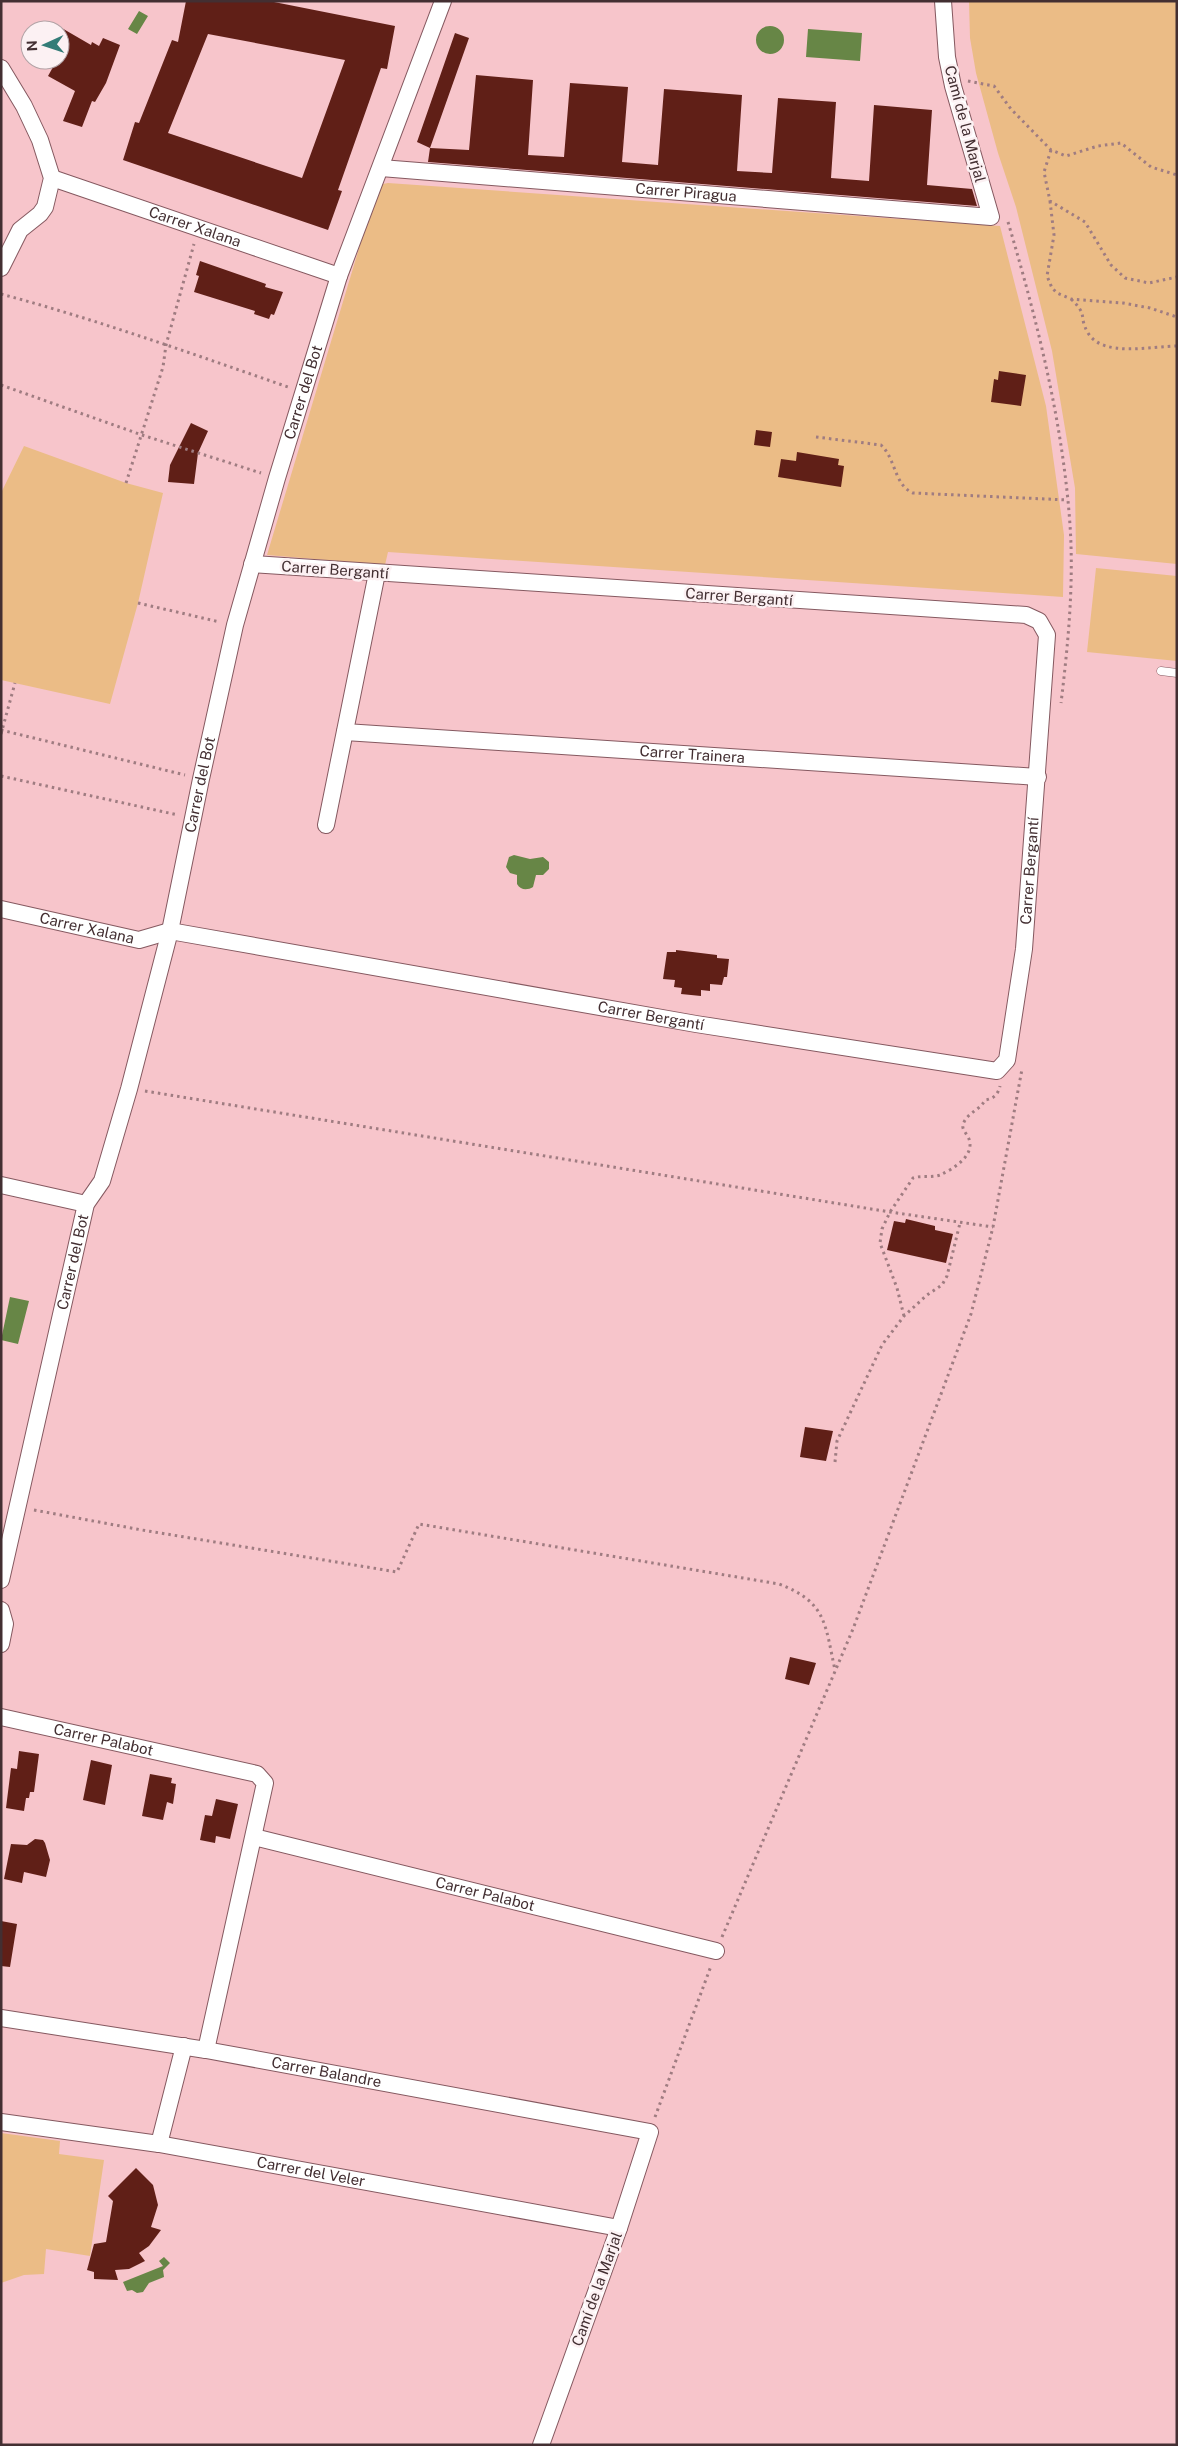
<svg xmlns="http://www.w3.org/2000/svg" width="1178" height="2446" font-family="'Public Sans',sans-serif">
<style>
.green{fill:#ebbc86}
.water{fill:#678646}
.building{fill:#601f17;fill-rule:evenodd}
.lines{fill:none;stroke-linecap:round;stroke-linejoin:round}
.lane-casing{stroke:#855960;stroke-width:9}
.street-casing{stroke:#855960;stroke-width:18}
.path{stroke:#9f7c81;stroke-width:3;stroke-dasharray:2.5 4;stroke-linecap:butt}
.lane{stroke:#fff;stroke-width:8}
.street{stroke:#fff;stroke-width:16}
.labels{text-anchor:middle;stroke-width:5;stroke-linejoin:round;paint-order:stroke}
.street-label{font-size:15px;fill:#432f32;stroke:#fcf1f3}
</style>
<rect width="100%" height="100%" fill="#f7c5cb"/>
<path class="green" d="M969,1h208v563l-101,-10 -1,-66 -23,-137 -36,-144 -18,-54 -22,-80 -6,-35z
M388,183l612,43 46,180 18,129 -1,62 -675,-45 -3,13 -118,-10 111,-370z
M24,446l102,37 37,10 -25,110 -28,101 -109,-24v-187z
M1096,568l81,8v85l-90,-9z
M1,2133l59,8 -1,13 45,6 -14,96 -44,-7 -2,25 -20,1 -23,8z"/>
<path class="water" d="M139,11l9,5 -11,18 -9,-5z
M756 40a14 14 0 1 1 28 0a14 14 0 1 1-28 0Z
M808,29l54,4 -2,28 -54,-4z
M514,855l16,4 13,-2 6,5v7l-6,6h-7l-3,12c-5,3 -12,4 -16,-3v-9l-7,-2 -4,-6 3,-10z
M10,1297l19,4 -11,43 -17,-4z
M164,2257l6,6 -7,7 1,7 -15,6 -6,9 -6,1 -5,-3 -5,1 -4,-9 40,-16 -4,-5z"/>
<path class="building" d="M186,1h83l126,25 -8,43 -6,-1 -43,122 4,1 -14,39 -205,-70 12,-38 4,1 33,-83 6,2zM208,34l137,26 -43,118 -134,-45z
M60,27l31,18 1,-3 7,4 4,-8 17,7 -14,38 -11,19 -3,-1 -10,26 -19,-6 12,-30 -27,-15 9,-16h3z
M455,33l14,5 -39,110 -13,-6z
M476,75l57,5 -5,75 36,2 6,-74 58,4 -6,75 36,3 6,-76 78,6 -5,76 35,2 6,-75 58,4 -5,76 38,3 5,-76 58,5 -5,75 45,4 5,17 -549,-44 2,-14 39,2z
M200,261l66,23 -1,3 18,5 -9,23 -3,-1 -2,5 -15,-5 1,-3 -61,-19 5,-16 -3,-1z
M999,371l27,4 -5,31 -30,-4 3,-23 4,1z
M191,423l17,8 -10,22 -4,31 -26,-2 2,-17z
M756,430l16,2 -2,15 -16,-2z
M797,452l42,7 -1,6 6,1 -3,21 -63,-10 3,-18 15,2z
M676,950l41,5v3l12,1 -2,18h-3l-2,8 -12,-1v7l-9,-1v6l-20,-2 1,-6 -8,-1 1,-7 -12,-1 4,-27h9z
M906,1219l29,7v4l18,4 -7,29 -59,-13 7,-29 11,2z
M805,1427l28,4 -7,30 -26,-4z
M790,1657l26,6 -7,22 -24,-6z
M19,1751l20,3 -5,38h-4l-1,6h-3l-2,13 -18,-3 5,-40 6,1z
M91,1760l21,5 -7,40 -22,-5z
M150,1774l22,4 -1,5 5,1 -3,20 -6,-2 -4,18 -21,-4z
M216,1799l22,5 -8,35 -14,-3 -1,7 -15,-3 5,-25 7,1z
M35,1839l8,1 2,3 5,17 -4,17 -22,-5 -2,11 -18,-4 7,-35 16,1z
M1,1921l16,3 -7,43 -9,-1z
M136,2168l17,17 5,20 -7,22 10,3 -12,16 -10,7 6,8 -16,8 -14,1 3,10 -24,-1v-7l-7,-2 7,-26 12,-2 7,-41 -5,-5z"/>
<g class="lines">
<defs>
<path id="lane" d="M1161,671l16,2"/>
<g id="street">
<path d="M1,68l23,38 16,34 12,38 -7,29 -5,7 -20,16 -19,38"/>
<path id="s1" d="M381,168l610,49 -38,-131 -6,-29 -4,-56"/>
<path id="s2" d="M52,178l287,98"/>
<path id="s3" d="M345,732l693,45"/>
<path d="M326,825l51,-252"/>
<path id="s4" d="M1,909l138,31 31,-9 526,93 301,47 10,-11 17,-111 23,-314 -8,-14 -13,-6 -774,-51"/>
<path d="M1,1185l85,19"/>
<path id="s5" d="M1,1580l85,-376 16,-23 27,-92 41,-158 31,-152 34,-154 42,-147 62,-202 104,-275"/>
<path d="M1,1610l4,14 -4,20"/>
<path id="s6" d="M1,1717l256,57 8,9 -59,267"/>
<path id="s7" d="M254,1837l462,114"/>
<path id="s8" d="M1,2018l205,32 444,82 -31,96 -78,217"/>
<path id="s9" d="M1,2122l158,22 460,84"/>
<path d="M159,2144l25,-98"/>
</g>
</defs>
<use href="#lane" class="lane-casing"/>
<use href="#street" class="street-casing"/>
<path class="path" d="M968,81l26,5 17,23 40,41 15,6 32,-10 23,-3 30,24 26,8
M1051,150l-7,22 6,29 35,21 26,43 14,13 24,5 28,-6
M1050,201l4,34 -7,41 5,12 5,5 14,6 52,4 27,5 27,9
M1008,222c29,98 55,201 62,303 4,59 -2,120 -9,178
M1,294c97,26 192,60 287,93
M1071,299c18,17 7,17 17,34 15,25 64,13 89,13
M1,385l141,50 119,38
M816,437l65,8c15,14 13,40 32,48l155,7
M126,483l37,-116 3,-22 28,-101
M138,603l82,19
M1,730l184,45
M1,734l14,-51
M1,776l177,39
M145,1091l745,121 103,15
M904,1316l-7,-28 -17,-45 2,-14 8,-17 23,-34c9,-3 18,0 27,-3 13,-6 35,-19 29,-36 -2,-6 -9,-10 -5,-17 5,-10 16,-12 21,-22 8,-1 13,-5 15,-14
M835,1462l2,-21 45,-96 22,-29 23,-21 15,-10 5,-9 13,-53
M34,1510l108,20 255,42 22,-48 360,60c48,18 46,41 56,86
M722,1937l131,-308 118,-315 22,-87 29,-158
M655,2117l56,-151"/>
<use href="#lane" class="lane"/>
<use href="#street" class="street"/>
</g>
<g class="labels">
<g class="street-label">
<text transform="translate(965 124) rotate(75)" y="5">Camí de la Marjal</text>
<text dy="5" stroke="none"><textPath href="#s1" startOffset="306">Carrer Piragua</textPath></text>
<text dy="5" stroke="none"><textPath href="#s2" startOffset="151">Carrer Xalana</textPath></text>
<text dy="5" stroke="none"><textPath href="#s5" startOffset="1228">Carrer del Bot</textPath></text>
<text transform="translate(335 570) rotate(4)" y="5">Carrer Bergantí</text>
<text transform="translate(739 597) rotate(4)" y="5">Carrer Bergantí</text>
<text dy="5" stroke="none"><textPath href="#s3" startOffset="348">Carrer Trainera</textPath></text>
<text dy="5" stroke="none"><textPath href="#s5" startOffset="822">Carrer del Bot</textPath></text>
<text dy="5" stroke="none"><textPath href="#s4" startOffset="1218">Carrer Bergantí</textPath></text>
<text dy="5" stroke="none"><textPath href="#s4" startOffset="88">Carrer Xalana</textPath></text>
<text dy="5" stroke="none"><textPath href="#s4" startOffset="662">Carrer Bergantí</textPath></text>
<text dy="5" stroke="none"><textPath href="#s5" startOffset="326">Carrer del Bot</textPath></text>
<text dy="5" stroke="none"><textPath href="#s6" startOffset="105">Carrer Palabot</textPath></text>
<text dy="5" stroke="none"><textPath href="#s7" startOffset="238">Carrer Palabot</textPath></text>
<text dy="5" stroke="none"><textPath href="#s8" startOffset="330">Carrer Balandre</textPath></text>
<text dy="5" stroke="none"><textPath href="#s9" startOffset="314">Carrer del Veler</textPath></text>
<text transform="translate(597 2289) rotate(-70)" y="5">Camí de la Marjal</text>
</g>
</g>
<rect width="1178" height="2446" fill="none" stroke="#432f32" stroke-width="5"/>
<g transform="translate(45 45) rotate(267)"><circle r="24" fill="#fcf1f3" stroke="#b2a3a6"/>
<path d="M0-4L9 19L0 12L-9 19Z" fill="#337c77"/>
<text y="-8" font-size="14" font-weight="bold" text-anchor="middle" fill="#432f32">N</text>
</g>
</svg>
